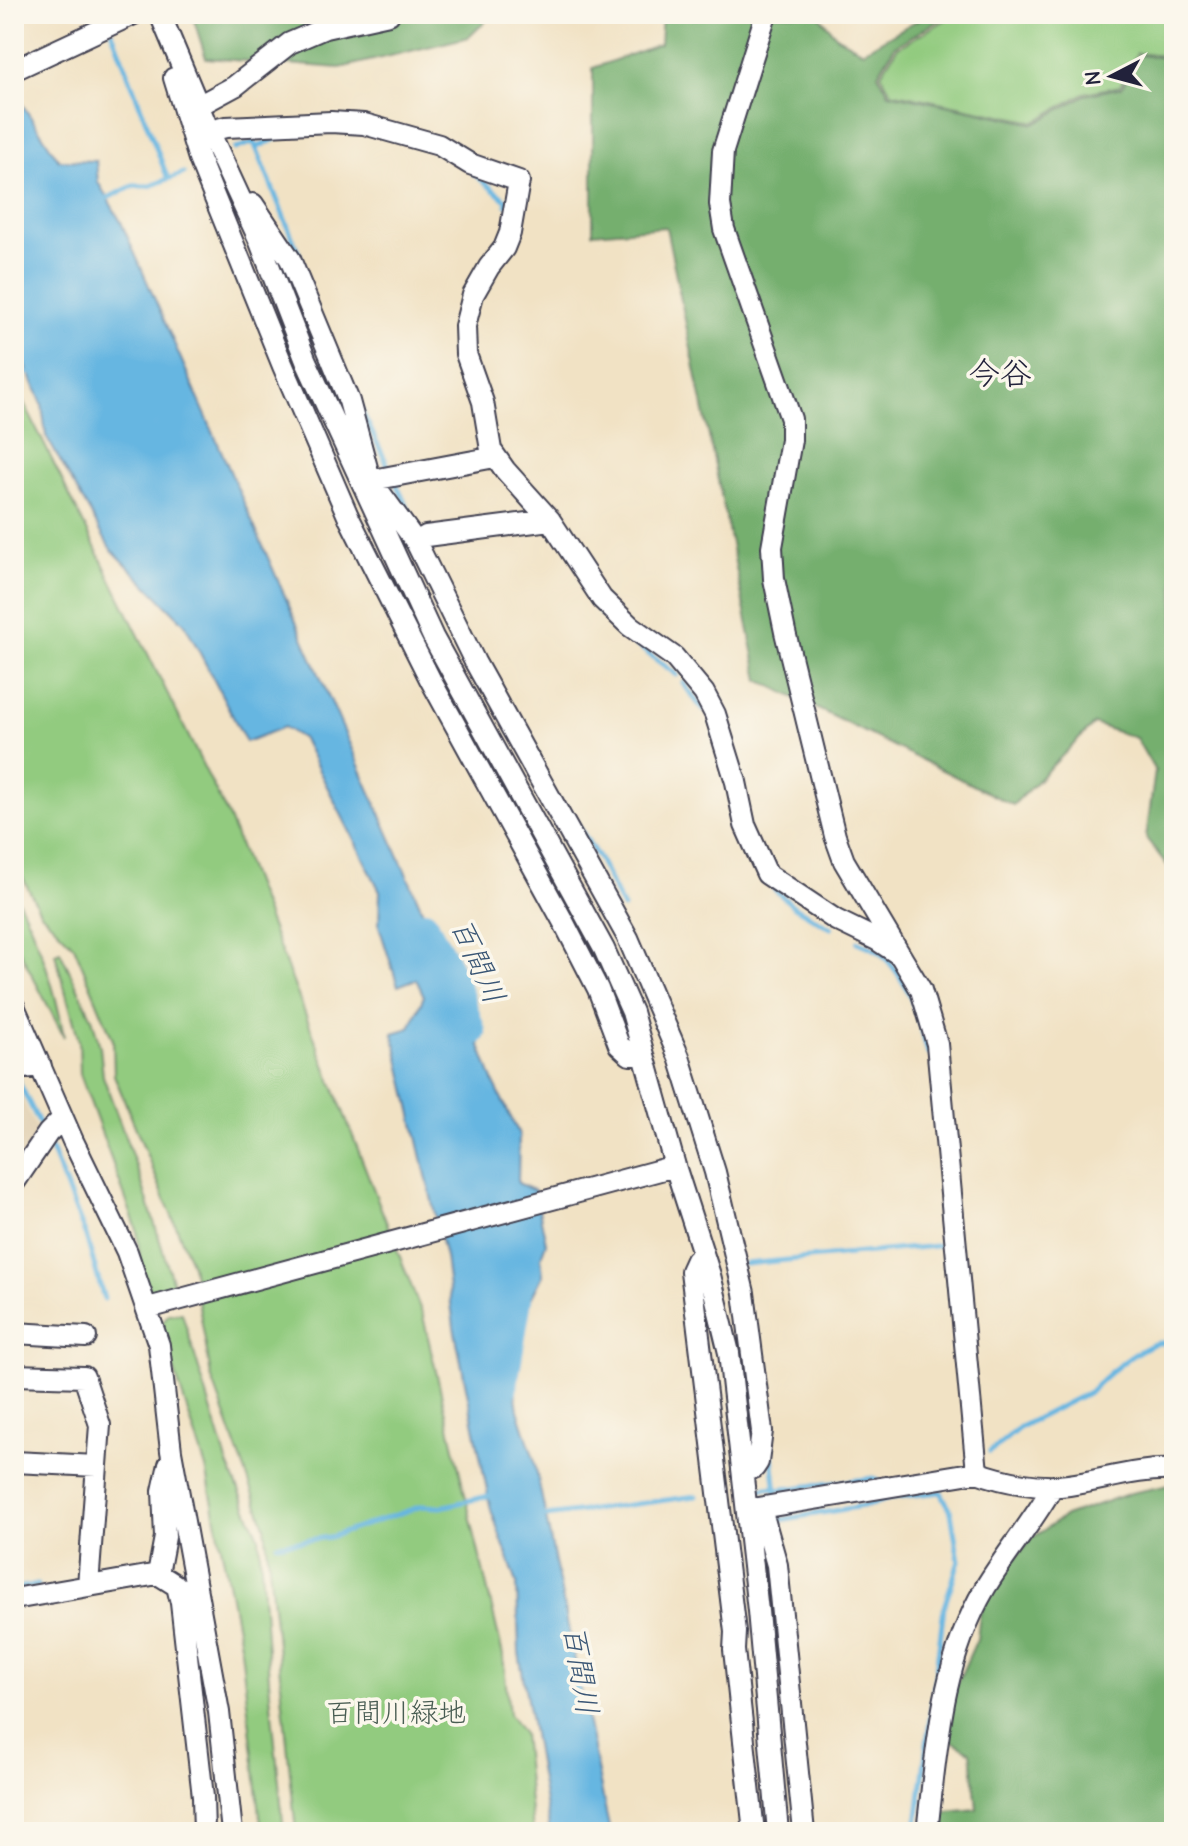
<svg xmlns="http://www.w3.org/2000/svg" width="1188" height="1846" font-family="'Comic Neue','Klee One',sans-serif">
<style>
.built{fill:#e2d2b5}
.green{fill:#92cb7f;stroke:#5a765d;stroke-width:2}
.forest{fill:#75af6e;stroke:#4c6854;stroke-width:2}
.water{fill:#66b6e1;stroke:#446c8e;stroke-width:2}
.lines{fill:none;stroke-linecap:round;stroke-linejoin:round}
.stream{stroke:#66b6e1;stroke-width:5}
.river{stroke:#66b6e1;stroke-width:28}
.minor-casing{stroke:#413f50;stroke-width:24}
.minor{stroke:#fff;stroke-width:20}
.labels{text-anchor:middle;stroke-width:7;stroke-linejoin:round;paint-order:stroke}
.park-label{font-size:28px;fill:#495d53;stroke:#fbf7ec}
.water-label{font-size:30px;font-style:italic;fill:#3a5675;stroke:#fbf7ec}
.quarter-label{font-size:32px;fill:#22223b;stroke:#fbf7ec}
</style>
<rect width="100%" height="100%" fill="#fbf7ec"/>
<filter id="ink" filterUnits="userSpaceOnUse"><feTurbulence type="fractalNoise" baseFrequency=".0125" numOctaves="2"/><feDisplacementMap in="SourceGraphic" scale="16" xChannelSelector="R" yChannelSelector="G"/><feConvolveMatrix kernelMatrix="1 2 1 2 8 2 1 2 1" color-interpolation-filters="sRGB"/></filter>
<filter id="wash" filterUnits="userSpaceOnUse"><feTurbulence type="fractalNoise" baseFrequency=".006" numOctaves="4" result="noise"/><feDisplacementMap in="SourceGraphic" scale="32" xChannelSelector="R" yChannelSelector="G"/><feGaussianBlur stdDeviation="1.8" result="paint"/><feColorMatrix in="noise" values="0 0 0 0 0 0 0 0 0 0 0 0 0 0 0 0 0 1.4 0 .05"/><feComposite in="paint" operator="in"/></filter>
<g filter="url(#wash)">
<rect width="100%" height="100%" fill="#f1e2c4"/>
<path class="built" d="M14,1081l25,54 -25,35z"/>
<path class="green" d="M956,14h218v43l-37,-4 -17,33 -36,7 -49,29 -144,-30 -10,-18 16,-26z
M14,383l214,433 195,500 80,339 6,59 14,20 10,98h-237l-31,-306 -54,-150 -19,-111 -78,-190 -1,-35 -39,-94 -34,-34 -26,-52z
M14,892c25,47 41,92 50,145l-50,-97z
M60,951l32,67 8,29 3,29 39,107 34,110 -13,4 -13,-5 -9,-24 -4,-38 -57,-156 -1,-33 -24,-88z
M182,1313l45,149 32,75 11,156 14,139h-22l-21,-183 -35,-181 -46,-141 8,-13z"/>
<path class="forest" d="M192,14h301l-24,23 -129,31 -134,-10z
M662,14h156l19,23 26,14 65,-37h22l-55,32 -17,28 11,19 146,31 50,-29 37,-8 17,-32 35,4v815l-28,-36 9,-67 -19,-33 -42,-14 -81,81 -254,-125 -93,-453 -73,6v-165l67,-24z
M1174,1484v348h-230l-8,-19 41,-4 -6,-57 -24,-14 7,-48 23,-51 3,-26 20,-37 32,-38 33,-22 66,-23z"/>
<path class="water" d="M14,96l4,2 41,62 37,1 2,21 23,40 349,797 24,64 25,51 -1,49 17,8 11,52 -5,14 2,18 -35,69 10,66 16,49 76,373h-60l-31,-179 -2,-70 -26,-73 -37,-183 -9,-70 -52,-224 17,-5 14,-32 -8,-17 -18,7 -19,-60 1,-35 -77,-152 -19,-12 -38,15 -61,-118 -75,-76 -64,-112 -4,-32 -23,-55 -5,-5z"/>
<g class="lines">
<path class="stream" d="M112,32l56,147 16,-6
M256,148l28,-13 11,-2
M235,149l19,-7 46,115
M472,172l35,29v4
M101,201l32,-15h17l18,-7
M14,378l18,-7
M360,407l30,63
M394,479l23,49
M592,597v6l24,27 61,45
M683,683l20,27
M567,808l32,51 24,49
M774,889l19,17 38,22
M858,942c7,3 17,6 23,12 28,24 38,66 47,99
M15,1074l27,55
M703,1102l19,59
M48,1142l38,94 18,63
M745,1264l202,-19 1,5
M770,1438l6,55
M990,1452l30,-25 71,-36c12,-14 45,-41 63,-47 7,-2 13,-1 20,-2
M759,1489l17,-2
M776,1490l97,-12 5,2
M539,1517l157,-21
M779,1519l4,33
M780,1520l89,-15 19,-7 53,-6 10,20 8,49 -15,46 -28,225
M277,1544l53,-7 92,-31 19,1 52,-12
M94,1575l46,-8
M14,1588l23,-3"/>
<path class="river" d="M424,924l28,51 20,57
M503,1389l15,-90"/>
</g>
</g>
<g filter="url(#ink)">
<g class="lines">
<defs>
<path id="minor" d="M160,14l49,117 49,106 48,124 127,276 171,312 28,63 43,154 35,109 19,78 29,258 20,221
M766,14l-43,137 -3,53 4,25 67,190v21l-19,107 2,32 11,53 50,204 9,25 77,129 16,54 40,428
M14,70l120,-56
M174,78l25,81 84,207 65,150 83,165 133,242 34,66 21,56 11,10h14
M198,106l37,-20 55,-43 35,-15 64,-14
M209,131l17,-4 105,-5 33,2 75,21 31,19 49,17 -9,52 -6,15 -15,19 -16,28 -8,31 1,28 17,48 8,48 14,20 45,50 52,79 28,27 44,31 30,36 11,21 21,68 9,43 22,49 69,46 41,20 21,14
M253,204l37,55 59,142 21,78 46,63 59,120 153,276 51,119 36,115 29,121 18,138 -4,31 -4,6 -11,3
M362,482l133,-25
M416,542l10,-6 124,-16
M14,1006l59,135 54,111 32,93 12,106 48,261 13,120
M14,1069l27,-3
M14,1183l34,-50 15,-15
M703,1254l-7,6 -5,11 44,361 -1,18 20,182
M148,1308l527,-142
M14,1333l72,4
M14,1375l70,2 16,48 -12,161
M14,1462l83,4
M169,1464l-6,27 2,46 -7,37 19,12 4,17
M755,1508l9,11 13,46 27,267
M747,1510l230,-38c27,10 63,17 92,13 36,-5 68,-17 105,-15
M194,1582l-13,21 22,194 1,35
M14,1599l144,-25
M927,1832c10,-84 14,-169 58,-244 21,-35 48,-66 68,-102"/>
</defs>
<use href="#minor" class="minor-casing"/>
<use href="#minor" class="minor"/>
</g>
</g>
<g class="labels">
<g class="park-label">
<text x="396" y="1722">百間川緑地</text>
</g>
<g class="water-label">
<text transform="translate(478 961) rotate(66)" y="10">百間川</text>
<text transform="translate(581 1670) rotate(81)" y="10">百間川</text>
</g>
<g class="quarter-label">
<text x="1000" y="384">今谷</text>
</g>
</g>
<rect width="1188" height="1846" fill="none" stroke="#fbf7ec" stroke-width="48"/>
<g transform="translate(1112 76) rotate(264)" stroke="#fbf7ec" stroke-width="6" paint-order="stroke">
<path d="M0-6L14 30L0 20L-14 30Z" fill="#22223b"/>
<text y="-12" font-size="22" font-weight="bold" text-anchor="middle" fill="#22223b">N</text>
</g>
</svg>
